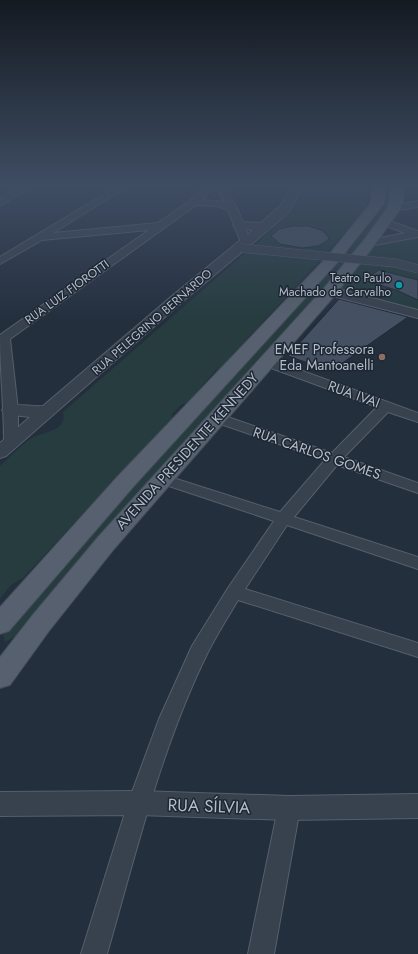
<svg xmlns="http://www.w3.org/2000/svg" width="418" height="954" font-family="Jost,sans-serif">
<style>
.green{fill:#263c3f}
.building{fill:#455162;stroke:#1f2835}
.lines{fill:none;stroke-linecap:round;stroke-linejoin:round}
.minor-casing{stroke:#565f6c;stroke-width:2}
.tertiary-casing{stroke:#565f6c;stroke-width:2}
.primary-casing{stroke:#414a57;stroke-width:2}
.minor{fill:#38414e;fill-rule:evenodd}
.tertiary{fill:#38414e;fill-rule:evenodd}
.primary{fill:#56606e;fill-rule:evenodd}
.pedestrian-bridge-casing{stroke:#565f6c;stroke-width:9;stroke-linecap:butt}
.pedestrian-bridge{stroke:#38414e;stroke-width:8}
.culture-dot{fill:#0f9aa8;stroke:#1d2633;stroke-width:1.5}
.education-dot{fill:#8d6e63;stroke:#1d2633;stroke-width:1.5}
.labels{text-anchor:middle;stroke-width:3;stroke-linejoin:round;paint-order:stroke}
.far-poi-label{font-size:12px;fill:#b4bcc9;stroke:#1d2633;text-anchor:end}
.far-street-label{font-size:12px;fill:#b4bcc9;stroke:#1d2633}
.poi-label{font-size:14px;fill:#b4bcc9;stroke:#1d2633;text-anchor:end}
.street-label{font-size:14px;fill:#b4bcc9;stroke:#1d2633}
.near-street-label{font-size:17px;fill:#b4bcc9;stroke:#1d2633}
</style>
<rect width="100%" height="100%" fill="#242f3e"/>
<path class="green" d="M305,186h61l4,5 -3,8 2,2 -6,11 -47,53 -84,90v3l-8,11 -8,1 -28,32 -7,3 -9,9v4l-149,160 -12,7 -11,14v-133c9,-8 24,-24 34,-29 10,-5 34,-6 29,-25l219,-191 16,-18z
M381,186h10v20l-8,12 -12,-2z
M373,218l10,1 -10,15 -357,402 -11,6 -2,-7 3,-8z
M418,235v77l-80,-23 40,-46z"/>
<path class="building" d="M293,226h15l13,4 4,3 4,5 -2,3 -9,5 -15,2 -23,-4 -9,-8 8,-7z
M379,270l39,10v20l-22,-10 -32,-10z
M339,299l69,18 -77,54 -43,-15z"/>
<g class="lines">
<defs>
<path id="minor" d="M22,186h10l-32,20v-7z
M118,186h10l-75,47 105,-10 33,-23 15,-14h9l-13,14 22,2 -8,-16h8l13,22 14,35 -1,2h-8l-14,-35 -10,-4 -22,-1 -186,134 8,71v32l-2,3 -5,1 -5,-1 -2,-3c0,-36 -4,-71 -4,-107l149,-105 -107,10 -42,24v-7z
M418,201v6l-24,4 -5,-3 5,-3z
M384,219l34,12v6l-49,9 -4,-1 -1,-2 1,-2 40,-8 -24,-9 -2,-2z
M267,358l151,55v9l-30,-10 -44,45 74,26v10l-81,-28 -43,52 124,40v12l-131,-44 -42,64 173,54v14l-180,-57c-10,17 -21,34 -30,52 -47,95 -72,201 -101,302h-26l47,-151 31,-84 33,-73 36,-58 46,-67 -117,-39 -3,-3 3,-3 5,-2 5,2 113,36 45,-52 -113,-39 -2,-3 2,-3 5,-1 5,1 110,38 45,-46 -114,-42 -2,-3 2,-3z
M289,798l8,3 3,7 -26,146h-26l30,-146 3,-7z"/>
<path id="tertiary" d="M292,186h12l-14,24 -11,11 -97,81 -176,154 -6,2v-15l30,-26 -25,-3 -3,-4 3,-4c12,-3 26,1 38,0l129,-110 81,-66 -18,-2 -2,-3 2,-3 26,1 20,-18z
M330,287l88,23v8l-93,-24 -2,-3 2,-3z
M139,791l150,5 129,-2v24l-129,2 -150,-5 -139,1v-24z"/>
<path id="primary" d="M371,186h14v14l-2,5 -46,58 -203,223 -125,145 -9,3v-27l118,-131 209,-219 43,-53 1,-4z
M389,186h14l1,11 -3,11 -27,38 -38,48 -222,255 -65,82 -39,54 -10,3v-31l31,-40 67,-80 226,-249 40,-48 23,-32 3,-11z"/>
</defs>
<use href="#minor" class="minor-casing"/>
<use href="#tertiary" class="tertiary-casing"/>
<use href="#primary" class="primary-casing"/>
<use href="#minor" class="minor"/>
<use href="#tertiary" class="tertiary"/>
<use href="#primary" class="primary"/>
<defs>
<path id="pedestrian-bridge" d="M240,248l155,15 23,6"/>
</defs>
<use href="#pedestrian-bridge" class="pedestrian-bridge-casing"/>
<use href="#pedestrian-bridge" class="pedestrian-bridge"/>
</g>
<linearGradient id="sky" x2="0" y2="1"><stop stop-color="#141a22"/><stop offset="0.58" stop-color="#3f4d63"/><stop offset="1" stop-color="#3f4d63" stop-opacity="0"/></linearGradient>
<rect width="418" height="320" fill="url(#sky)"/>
<circle class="culture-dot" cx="399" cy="285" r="4"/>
<circle class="education-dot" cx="382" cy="357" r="4"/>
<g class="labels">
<g class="far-poi-label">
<text x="391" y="282">Teatro Paulo<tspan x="391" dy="14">Machado de Carvalho</tspan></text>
</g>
<g class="far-street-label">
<text transform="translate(67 292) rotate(-36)" y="4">RUA LUIZ FIOROTTI</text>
<text transform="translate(152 322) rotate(-41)" y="4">RUA PELEGRINO BERNARDO</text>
</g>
<g class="poi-label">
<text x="374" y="354">EMEF Professora<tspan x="374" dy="16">Eda Mantoanelli</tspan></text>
</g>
<g class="street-label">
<text transform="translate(354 394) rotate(20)" y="5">RUA IVAI</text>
<text transform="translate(187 451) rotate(-48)" y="5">AVENIDA PRESIDENTE KENNEDY</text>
<text transform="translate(317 453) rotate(19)" y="5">RUA CARLOS GOMES</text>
</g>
<g class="near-street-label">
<text transform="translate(209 806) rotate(2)" y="6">RUA SÍLVIA</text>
</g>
</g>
</svg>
